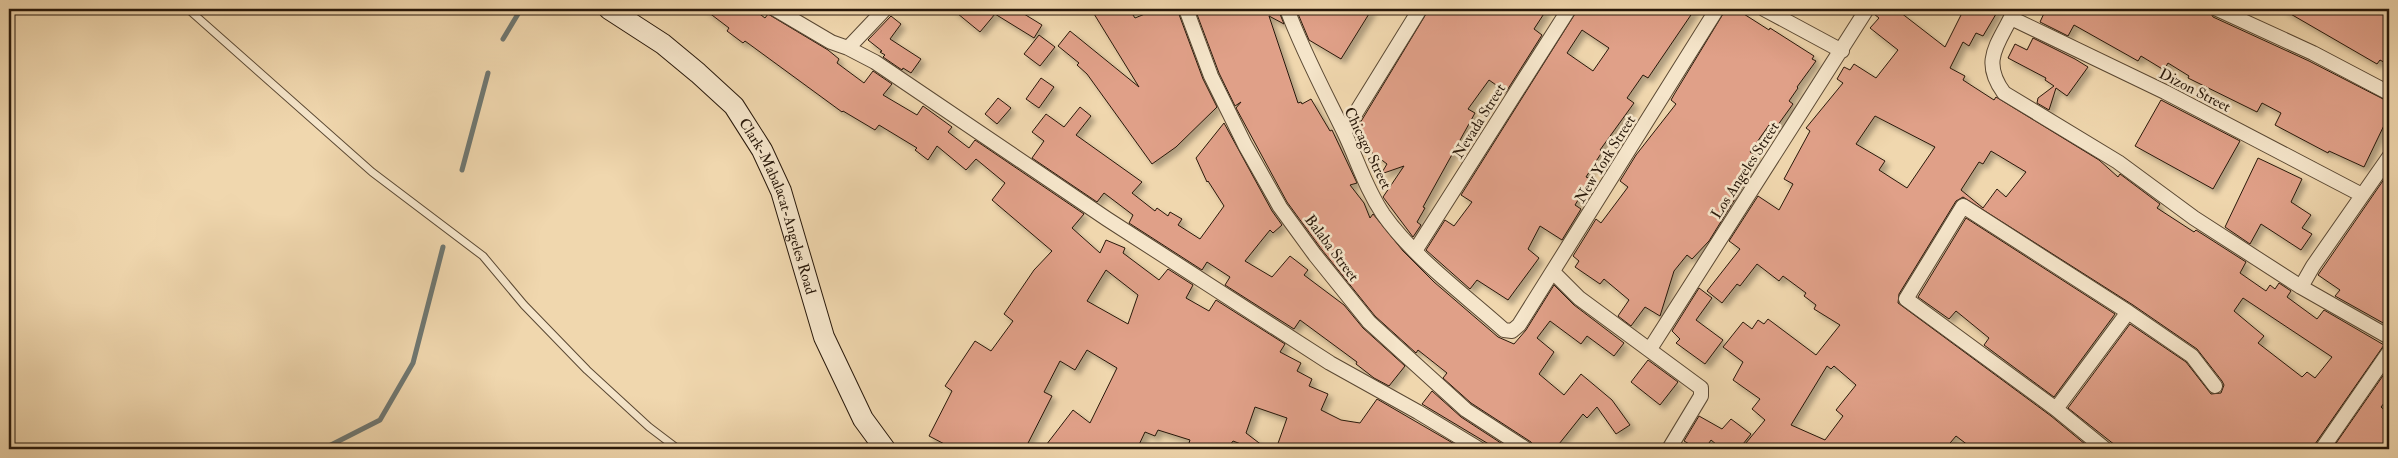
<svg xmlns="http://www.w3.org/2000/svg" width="2398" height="458" font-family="'IM FELL Double Pica',serif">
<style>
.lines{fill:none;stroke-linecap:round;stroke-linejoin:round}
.stream{stroke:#6f7771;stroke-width:5}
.building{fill:#e0a088;stroke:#28180a;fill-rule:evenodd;filter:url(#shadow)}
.lane-casing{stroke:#5a4833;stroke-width:9}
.street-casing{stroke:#5a4833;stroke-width:16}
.secondary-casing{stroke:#28180a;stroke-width:22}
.lane{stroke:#f5e5ca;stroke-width:7}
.street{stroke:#f5e5ca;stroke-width:14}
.secondary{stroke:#f5e5ca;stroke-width:20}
.labels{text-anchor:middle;stroke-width:5;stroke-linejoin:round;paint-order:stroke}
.street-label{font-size:15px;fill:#28180a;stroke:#f5e5ca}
</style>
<defs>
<filter id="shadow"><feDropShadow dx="4.5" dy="4.5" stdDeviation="2.5" flood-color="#0004"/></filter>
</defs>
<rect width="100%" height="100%" fill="#f0d7ae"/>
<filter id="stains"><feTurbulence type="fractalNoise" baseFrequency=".004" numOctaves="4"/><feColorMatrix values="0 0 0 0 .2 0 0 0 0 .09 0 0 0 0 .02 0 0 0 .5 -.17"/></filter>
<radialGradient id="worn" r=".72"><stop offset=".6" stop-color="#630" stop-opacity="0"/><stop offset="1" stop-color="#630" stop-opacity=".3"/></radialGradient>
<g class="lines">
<path class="stream" d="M503,39l18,-30
M462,170l26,-97
M323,449l57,-29 33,-57 30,-116"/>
</g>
<path class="building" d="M704,9h49l12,9 3,-4 60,36 11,9 -2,4 27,20 9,-12 19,13 -9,11 34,20 6,-9 29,21 -4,5 21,16 6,-8 109,74 -12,14 28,25 6,-13 19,8 -2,5 36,27 9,-11 25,16 -7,13 23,13 7,-11 69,44 -5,8 21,11 -4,8 15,8 -3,7 19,8 -7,16 20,10 19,3 17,-24 86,50h-187l11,-31 -32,-11 -9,26 21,16h-13l-21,-8 -6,8h-40l3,-9 -32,-10 -3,6 -10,-4 -8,17h-94l30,-39 17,13 27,-55 -30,-18 -12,20 -15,-9 -16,31 8,4 -27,53h-71l-25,-13 23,-45 -7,-5 30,-45 16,10 22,-30 -9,-7 30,-44 18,-19 -60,-51 13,-17 -29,-24 -10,11 -29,-24 -9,14 -13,-10 2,-2 -38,-23 -4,5 -32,-19 -1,1 -97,-71 -2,2 -16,-12 2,-3zM1106,270l32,25 -10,29 -41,-23z
M952,9h64l26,16 -8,13 -39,-24 -15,18z
M1091,9h38l6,9 22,-9h20l26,70 14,28 -41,40 -24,17 -65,-90 -10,-9 2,-2 -21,-17 12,-15 69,56z
M1195,9h83l6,15 -15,-8 29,87 3,-1 1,2 9,-5 19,32 2,-1 25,53 -7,2 14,18 6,15 3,-4 30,37 31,31 64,55 16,7 12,-14 28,-45 20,20 50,38 -10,13 -27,-20 -6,8 -31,-23 -13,17 17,14 -15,22 25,21 17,-21 31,26 18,25 -14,9 -19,-27 -10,11 -4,-4 -28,35h-20l-4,-7 -60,-39 -28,-25 4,-5 -29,-23 -2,3 -41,-37 -53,-66 -35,-48 -51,-94 5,-6 -6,4 -16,-33z
M1296,9h76l-31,50 -32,-19z
M1429,9h118l-13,20 8,6 -36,57 -17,-12 -21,29 7,4 -52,94 2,1 -8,14 4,3 -8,12 -30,-40 21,-31 -23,8 6,-10 -29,-22 -4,-9z
M1578,9h117l-47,69 -5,-3 -16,23 7,5 -34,47 2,2 -16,25 5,2 -16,26 6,4 -19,31 -22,-14 -12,23 11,9 -31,42 -31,-20 -7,9 -44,-39 19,-30 9,6 18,-24 -11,-7zM1582,30l27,18 -16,23 -26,-18z
M1726,9h10l33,21 1,-2 44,28 -2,3 4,2 -19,26 1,1 -9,13 4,3 -18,25 -6,-4 -19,27 8,5 -19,26 4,3 -34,55 -17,18 -5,-4 -13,16 -14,45 -15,-9 -14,19 -13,-10 11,-16 -25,-21 -4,5 -25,-17 4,-6 -6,-5 23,-37 5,4 27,-36 -8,-6 16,-26 40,-51 -5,-4 4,-7z
M1876,9h20l49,38 19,-38h35l-16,27 -7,-3 -7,13 -6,-4 -13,26 15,8 -2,4 31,20 2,-3 103,63 19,17 2,-3 40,30 -3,4 37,24 2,-2 50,32 -6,11 26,18 4,-6 5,4 4,-6 12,8 -4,6 30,22 7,-9 60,35 -69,99 -2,5h-193l-52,-41 62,-84 56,38 25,32 10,-1 3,-8 -2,-4 -25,-32 -64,-44 -170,-108 -7,4 -57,93 -1,9 153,113 40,33h-118l-17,-13 -11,13h-204l24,-29 -13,-11 8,-10 -27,-19 10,-18 -20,-15 20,-25 9,7 6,-9 6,4 4,-5 48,36 24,-30 -26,-16 2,-4 -12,-9 2,-3 -23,-17 -4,5 -22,-17 -17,22 -3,-2 -15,19 -15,-12 33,-42 -11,-8 29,-45 21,14 14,-26 -9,-5 26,-48 -4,-3 37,-45 -6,-4 7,-12 6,3 4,-6 22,14 22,-28 -28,-22 9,-10 -5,-4zM1875,116l60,31 -28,41 -28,-18 6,-9 -29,-17zM1991,151l35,21 -20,25 -9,-8 -14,19 -22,-18 18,-28 4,2zM2243,298l89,59 -17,21 -8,-6 -5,5 -44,-34 6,-7 -30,-25zM1827,366l4,3 3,-3 22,19 -20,25 7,6 -18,24 -34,-15z
M2046,9h162l5,8 96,44 80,41v13l-25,52 -35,-16 -1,2 -53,-28 6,-12 -19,-10 -5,9 -69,-34 1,-2 -21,-13 -4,7 -23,-14 -3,5 -64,-36 -6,11 -28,-14z
M2282,9h107v56l-9,-5 -3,4z
M891,16l10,8 -11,15 31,20 -10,14 -8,-5 -1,2 -19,-13 2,-2 -5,-3 2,-1 -14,-11z
M1039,35l16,12 -15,19 -16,-12z
M2033,38l42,21 13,8 -21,29 -11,-8 -7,22 -12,-7 1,-5 16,-12 -9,-6 1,-2 -38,-20 7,-14 12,6z
M1041,78l13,9 -15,21 -13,-9z
M998,98l13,10 -14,16 -12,-10z
M2161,100l79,41 -27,48 -78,-43z
M1080,107l11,9 -15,19 66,47 -10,11 23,18 2,-3 11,8 2,-4 12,7 -4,6 22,14 24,-33 -16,-25 -1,1 -11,-24 28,-35 48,88 10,14 -9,8 -3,-3 -25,31 27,16 18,-21 18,14 -4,5 40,30 19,23 42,38 -16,20 -15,-8 -18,-14 1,-2 -57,-42 -6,9 -69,-44 5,-8 -23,-15 -5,8 -73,-47 4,-8 -29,-22 -7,9 -65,-44 12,-17 -12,-9 14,-18 18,13z
M2258,158l44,21 -11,23 20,13 -9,13 10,6 -11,16 -40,-26 -11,20 -25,-17z
M2389,172v146l-4,6 -50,-28 5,-6 -22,-15z
M1966,218l149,96 -61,83 -70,-52 5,-7 -33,-27 -7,8 -31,-22z
M1699,288l13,10 -16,22 27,20 -18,24 -29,-21 4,-4 -8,-8z
M1648,360l30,22 -18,23 -29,-23z
M2389,367v30l-8,10 8,7v35h-57z
M1432,391l29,26 49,32h-13l-75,-45z
M1699,416l23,13 9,-10 20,15 -12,15h-17l-11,-9 -6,9h-7l-14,-8z"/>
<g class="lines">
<defs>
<path id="lane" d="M188,9l184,163 111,84 41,49 63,65 62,57 29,22"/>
<path id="street" d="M775,9l56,33 17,6 27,14 232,157 223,144 88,49 61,37
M1186,9l25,67 34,69 35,62 35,48 54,67 97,88 60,39
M1287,9c16,43 37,82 57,123 14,29 21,55 39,82 31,44 81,80 121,116l8,1 7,-6 198,-316
M1764,9l78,42
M2015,9c-15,34 -36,50 -11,84l114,69 76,56 107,69 88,50
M2217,9l96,44 76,40
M2011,18l154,74 197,103
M848,48l37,-39
M1344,132l76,-123
M1415,251l154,-242
M1553,272l26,26 122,90v8l-32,53
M2301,287l12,-21 76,-109
M1650,349l217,-340
M2056,409l72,-97
M2105,449l-49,-40 -150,-110 57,-93 165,106 64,44 23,30
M2322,449l67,-97"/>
<g id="secondary">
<path id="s1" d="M609,9l54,35 35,29 36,33 28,44 19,41 43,146 39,82 22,30"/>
</g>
</defs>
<use href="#lane" class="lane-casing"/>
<use href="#street" class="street-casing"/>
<use href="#secondary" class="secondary-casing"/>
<use href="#lane" class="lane"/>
<use href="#street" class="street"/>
<use href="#secondary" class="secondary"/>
</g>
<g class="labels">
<g class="street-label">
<text transform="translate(2195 90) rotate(27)" y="5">Dizon Street</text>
<text transform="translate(1479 121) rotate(-58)" y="5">Nevada Street</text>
<text transform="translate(1368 148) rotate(64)" y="5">Chicago Street</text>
<text transform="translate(1605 159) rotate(-58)" y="5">New York Street</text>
<text transform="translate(1745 170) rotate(-57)" y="5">Los Angeles Street</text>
<text dy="5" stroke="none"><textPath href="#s1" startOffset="269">Clark-Mabalacat-Angeles Road</textPath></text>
<text transform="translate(1332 248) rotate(53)" y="5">Balaba Street</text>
</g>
</g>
<rect width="2398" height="458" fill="none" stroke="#f0d7ae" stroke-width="30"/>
<rect x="10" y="10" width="2378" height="438" fill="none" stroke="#28180a" stroke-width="2.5"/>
<rect x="15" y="15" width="2368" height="428" fill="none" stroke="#28180a"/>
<rect width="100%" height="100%" filter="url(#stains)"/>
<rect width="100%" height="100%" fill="url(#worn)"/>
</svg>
